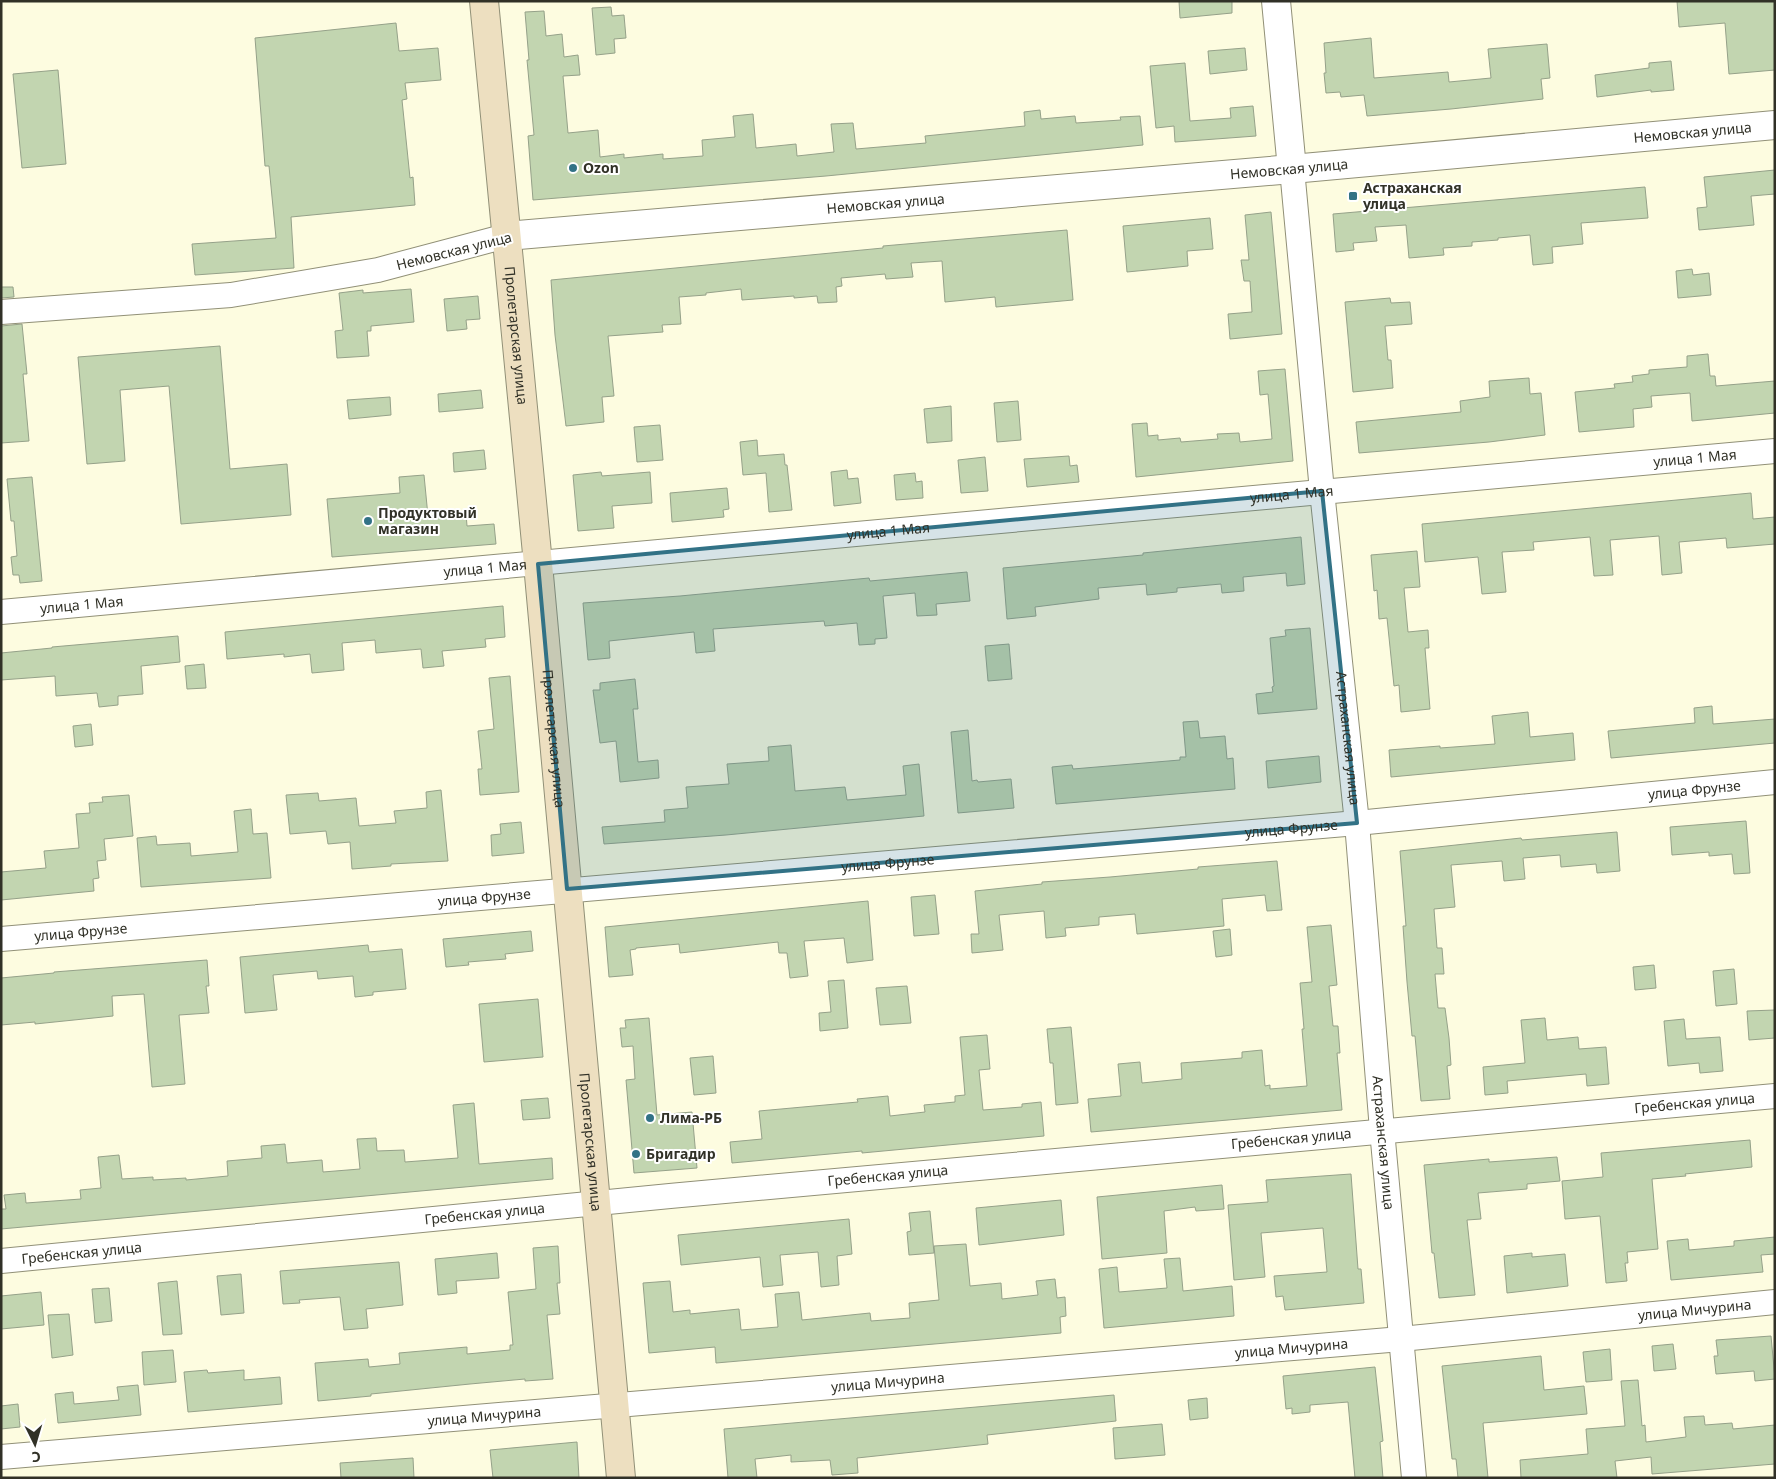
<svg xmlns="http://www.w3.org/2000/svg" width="1776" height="1479" font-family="'Noto Sans',sans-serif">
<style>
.building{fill:#c2d5b0;stroke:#95a189}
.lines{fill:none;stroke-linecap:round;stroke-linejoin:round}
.minor-casing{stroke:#919077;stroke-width:26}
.tertiary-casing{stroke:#919077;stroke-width:30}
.secondary-casing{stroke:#919077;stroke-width:30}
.minor{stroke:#fff;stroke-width:24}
.tertiary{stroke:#fff;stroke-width:28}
.secondary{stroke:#eddfc0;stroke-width:28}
.marked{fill:#327286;fill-opacity:0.2;stroke:#327286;stroke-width:4;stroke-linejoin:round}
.poi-dot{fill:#327286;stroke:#fff;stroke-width:2}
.labels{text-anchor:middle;stroke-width:4;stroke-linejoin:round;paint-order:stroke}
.street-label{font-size:14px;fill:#313127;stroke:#fff}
.poi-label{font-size:14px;font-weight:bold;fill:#313127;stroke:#fff;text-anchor:start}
</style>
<rect width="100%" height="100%" fill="#fdfce0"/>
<path class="building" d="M1179,1h53v12l-52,5z
M1677,1h98v69l-46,4 -4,-51 -46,4z
M611,7l1,9 12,-1 2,23 -12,1 1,14 -19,2 -4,-47z
M544,11l2,25 16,-2 2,23 14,-2 2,20 -17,1 5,57 30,-3 2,27 24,-3v4l39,-4v5l40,-3 -1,-16 33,-3 -2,-21 20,-2 3,34 40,-4 1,12 37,-4 -3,-28 22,-1 3,26 70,-6 -1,-7 100,-10 -1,-14 16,-2 1,9 34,-3 1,7 45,-3 -1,-3 20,-1 3,29 -317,31 -293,24 -5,-64 6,-1 -7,-75h2l-4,-48z
M396,23l3,28 39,-3 3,32 -36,3 2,16 -5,1 8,78 3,-1 2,28 -124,12 3,51 -99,7 -3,-31 84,-6 -7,-72h-4l-10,-128z
M1371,38l3,40 74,-6 1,10 42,-4 -3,-29 59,-5 3,34 -9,1 2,20 -92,10 -84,7 -3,-21 -23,2 -1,-5 -14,1 -2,-20h2l-2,-30z
M1245,48l2,22 -37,4 -2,-23z
M1671,61l3,29 -23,2v-2l-54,7 -2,-22 54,-7v-5z
M1185,63l5,58 41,-3 -1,-10 23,-2 3,30 -81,6 -1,-16 -18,2 -6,-62z
M58,70l8,94 -44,4 -9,-94z
M1775,170v24l-24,2 3,29 -55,5 -2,-22 10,-1 -3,-30z
M1645,187l3,31 -67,5 2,21 -31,3 1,16 -20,2 -3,-30 -32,3v2l-26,2v4l-29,2 1,7 -35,3 -3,-33 -31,2 2,14 -24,2 1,7 -18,2 -3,-38z
M1271,212l11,122 -52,5 -2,-25 24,-2 -2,-31h-6l-3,-21h8l-4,-45z
M1210,218l3,31 -26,2 1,15 -61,6 -4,-46z
M1067,230l6,70 -77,7 -1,-10 -50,5 -3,-41 -31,2 2,14 -27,2 -1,-5 -44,4 1,8 -6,1 1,15 -19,1 -1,-7 -23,2v-2l-52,4 -1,-11 -35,4v2l-27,2 2,27 -19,1 1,7 -55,4 6,60 -12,1 2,25 -38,4 -11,-91 -4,-55 332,-32v-2z
M1692,269l1,6 16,-2 2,22 -33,3 -2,-27z
M1,287h12l1,10 -13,1z
M411,289l3,33 -43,4v5h-4l2,25 -32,2 -2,-27 8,-1 -4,-37 24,-3v3z
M478,296l2,23 -14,1 1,9 -20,2 -3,-32z
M1390,298l1,5 19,-1 2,22 -27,2 3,34h3l2,28 -40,4 -8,-90z
M22,324l5,50h-4l6,67 -28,2v-117z
M220,346l10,123 57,-5 4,51 -110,9 -12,-138 -49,4 5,71 -38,3 -9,-107z
M1708,354l2,22h5l1,10 59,-5v32l-83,8 -2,-28 -39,3 1,11 -19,2 1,18 -55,5 -4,-40 40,-4 -1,-4 19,-2 -1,-6 17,-2v-4l38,-3v-11z
M1285,369l8,92 -157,16 -4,-53 15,-1 1,13 10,-1v5l22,-2 1,4 37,-3 -1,-5 22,-1 1,9 32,-3 -4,-45 -8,1 -2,-24z
M1529,378l1,16 11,-1 4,42 -56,7 -130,11 -3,-31 105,-10 -1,-11 30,-4 -1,-16z
M481,390l2,18 -44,4 -1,-18z
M390,397l1,18 -42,4 -2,-19z
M1018,401l3,39 -24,2 -3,-39z
M951,406l1,35 -25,2 -3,-34z
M660,425l3,35 -26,2 -3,-35z
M757,440l1,16 26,-2 1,11h2l5,45 -23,2 -3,-39 -23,2 -3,-33z
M484,450l2,19 -32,3 -1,-19z
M1069,456l1,10 7,-1 2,17 -52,5 -3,-28z
M985,457l3,34 -27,2 -3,-33z
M847,470l1,9 10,-1 3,25 -27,3 -3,-34z
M601,472l1,4 48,-4 2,31 -40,3 2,22 -36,3 -5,-56z
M915,473l1,9 6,-1 1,17 -27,2 -2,-25z
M424,475l4,41 38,-3 1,13 27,-2 2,20 -164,13 -5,-58 73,-6 -1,-16z
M32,477l10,104 -22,2 -1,-8h-6l-2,-18 6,-1 -3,-35h-3l-4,-42z
M727,488l2,21 -6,1 1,7 -52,5 -2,-29z
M1751,493l2,26 22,-2v27l-48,4 -1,-10 -47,4 3,31 -20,2 -3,-39 -49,4 3,35 -19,1 -4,-39 -57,5 1,8 -32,2 4,40 -24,2 -4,-37 -53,5 -3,-38z
M1301,537l4,47 -18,2 -1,-13 -43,4 1,14 -22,2 -1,-9 -44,4v4l-30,3 -1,-11 -48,4 1,11 -64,8 1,9 -29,3 -4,-51 140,-13v-2z
M1417,551l3,36 -16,1 4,44 20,-2 1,18h-4l5,61 -29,3 -2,-27 -5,1 -7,-68 -8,1 -2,-29 -3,1 -3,-36z
M967,572l3,29 -34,3 1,11 -20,1 -2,-23 -32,3 4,42 -12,1v5l-16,1 -2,-22 -32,3 -1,-5 -111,8 2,22 -19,2 -2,-21 -85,9 1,17 -22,2 -5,-57 97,-7 189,-18 1,3z
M503,606l2,31 -20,2 1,8 -44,4 2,15 -21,2 -2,-19 -45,4 -1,-13 -33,3 2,27 -32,3 -2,-19 -26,3v-3l-57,5 -2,-27z
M1310,628l7,81 -59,5 -2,-20 17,-2 -1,-5 2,-1 -4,-48 16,-2 -1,-6z
M178,636l2,26 -39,4 2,28 -25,2v9l-19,2 -2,-14 -41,3 -1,-20 -54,4v-27l51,-5v-1z
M1009,644l3,35 -24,2 -3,-35z
M204,664l2,24 -19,1 -2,-23z
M510,676l9,116 -39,3 -2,-26h4l-4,-38 16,-2 -5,-51z
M635,679l3,30h-5l5,53 20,-2 1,18 -39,4 -4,-41 -16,2 -7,-53h7v-7z
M1712,706l1,18 62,-5v24l-164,15 -3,-27 87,-8 -1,-15z
M1528,712l2,25 43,-4 2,27 -184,17 -2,-27 51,-4v2l55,-4 -3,-28z
M1198,721l2,17 25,-2 2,23 6,-1 2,31 -179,15 -4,-37 20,-2 1,4 107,-9v-3h6l-3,-35z
M91,724l2,21 -18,2 -2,-21z
M968,730l4,51 5,-1 1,2 33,-3 3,29 -56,5 -7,-81z
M791,745l4,46 50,-4 2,13 59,-5 -3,-29 16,-2 5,52 -198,19 -122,9 -2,-17 63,-5 -1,-12 24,-2 -2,-21 43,-3 -2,-20 42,-3 -1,-14z
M1319,756l2,26 -53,6 -2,-27z
M441,790l7,71 -57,3v2l-39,3 -2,-27 -22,2 -2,-13 -36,3 -4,-39 32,-2 1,8 37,-3 3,28 37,-3 -2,-12 33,-3 -1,-16z
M129,795l4,41 -29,3 2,21 -9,1 2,17 -6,1 1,12 -93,9v-28l45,-4 -2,-17 35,-3 -3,-34 14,-1 -1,-10 14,-1 -1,-5z
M251,809l2,25 14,-1 4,45 -130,9 -4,-49 19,-2 1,9 33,-2 1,13 47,-4 -4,-41z
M1746,821l4,52 -16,1 -2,-20 -23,2v-4l-37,3 -2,-28z
M521,822l3,31 -32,3 -1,-21 10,-1 -1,-10z
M1617,832l3,39 -23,2 -1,-9 -35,3 -1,-12 -37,3 2,21 -21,2 -2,-20 -51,4 4,42 -21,2 3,39h5l2,26h-9l3,34h7l4,30 2,27 -4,1 3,33 -29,2 -6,-65h-3l-5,-54 -4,-56h3l-6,-75 121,-13 1,2z
M1277,861l5,49 -15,1 -2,-16 -43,4 2,27 -87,8 -2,-20 -36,3v8l-34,3 1,8 -20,2 -2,-27 -45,4 4,35 -31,3 -1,-19h8l-4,-43 67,-7v-2l68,-5 88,-8v-2z
M935,895l4,39 -25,2 -3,-39z
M868,901l5,59 -26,3 -3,-25 -40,3 4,35 -18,2 -3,-25h-8l-1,-11 -98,11 -1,-9 -43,4v1l-6,1 3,25 -24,2 -4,-50z
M1331,925l6,60 -8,1 4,40h5l2,27h-3l5,57 -251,22 -3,-33 33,-3 -3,-32 22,-2 2,21 40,-4 -1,-16 61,-5v-6l20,-2 3,36 5,-1v4l37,-3 -5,-57h2l-4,-46 12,-1 -5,-55z
M1230,929l2,26 -16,2 -3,-26z
M531,931l2,20 -28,3 1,5 -38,3 1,3 -23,2 -3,-28z
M368,945l1,7 33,-3 4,40 -33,3v3l-18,2 -2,-21 -35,3 -1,-8 -44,4 4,35 -32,3 -5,-56z
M207,960l2,26h-3l3,27 -30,2 6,69 -33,3 -8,-93 -32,2 1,20 -78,8v-2l-34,3v-47l53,-5v-1z
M1654,965l2,23 -21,2 -2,-23z
M1734,969l3,35 -21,2 -3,-35z
M844,980l4,48 -28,3 -1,-18 12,-1 -3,-31z
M907,986l4,37 -31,2 -4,-37z
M538,999l5,58 -59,5 -5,-58z
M1775,1010v28l-26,2 -2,-29z
M649,1018l8,97 35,-3 5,56 -63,5 -8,-93 9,-1 -2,-33 -11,1 -2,-19h6l-1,-8z
M1545,1018l2,22 31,-3 1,12 27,-2 3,37 -22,2 -1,-12 -79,7 1,12 -23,2 -2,-28 42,-4 -4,-43z
M1684,1019l2,20 34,-2 3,34 -23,2 -1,-10 -31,3 -4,-45z
M1071,1027l7,76 -22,2 -3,-42h-3l-3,-34z
M987,1035l3,34 -11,1 4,40 39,-3v-3l19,-2 3,34 -182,17v-2l-130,12 -2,-21 32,-3 -3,-28 99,-9 -1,-3 31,-3 2,20 35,-4 -1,-7 31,-3v-6l10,-1 -5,-58z
M713,1056l3,37 -22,2 -4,-37z
M548,1098l2,20 -27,2 -2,-20z
M474,1103l5,61 73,-6 1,21 -552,50v-20h5l-2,-14 21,-2 1,10 55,-4 -1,-9 21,-2 -3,-31 21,-2 3,24 31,-2v3l33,-2v2l42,-4 -1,-15 35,-3 -1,-12 24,-2 2,19 35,-3 1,12 37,-3 -3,-30 19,-1 1,13 27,-1 1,12 53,-4 -5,-53z
M1750,1140l2,27 -67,7 1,2 -34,3 6,70 -31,3 1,11h-3l2,18 -21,2 -6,-67 -35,3 -3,-38 41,-4 -2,-24z
M1557,1157l3,24 -33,3v5l-49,4 3,26 -14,1 8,75 -36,3 -5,-45h-2l-8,-88 65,-6v3z
M1351,1174l7,95h3l3,34 -79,7 -2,-14 -7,1 -2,-21 53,-4 -4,-44 -62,5 4,44 -31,3 -6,-75 40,-3 -2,-22z
M1222,1185l2,24 -28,2 -1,-4 -31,4 3,42 -65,6 -5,-62z
M1061,1200l3,35 -85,10 -3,-37z
M930,1211l4,42 -25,2 -2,-23 4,-1 -2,-18z
M849,1219l3,35 -15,2 2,29 -18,2 -3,-35 -38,3 3,30 -20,2 -3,-30 -79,8 -3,-30z
M1775,1237v17l-14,1 2,17 -92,8 -4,-39 21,-2 1,11 45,-4v-5z
M966,1244l4,42 31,-3 1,16 36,-4 -2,-14 19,-2 2,19 8,-1 1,19 -6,1 1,16 -345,30 -1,-16 -66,6 -6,-70 27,-2 3,31 17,-2v4l49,-5 2,21 37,-3 -3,-33 24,-2 3,28 68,-7 1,8 39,-3 -1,-15 30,-3 -5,-54z
M558,1246l2,37h-3l3,31 -13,1 6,64 -28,2v-2l-55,5 -99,10v2l-53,5 -3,-38 53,-4 1,8 31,-3 -1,-11 68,-6v7l43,-4v-5h3l-5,-53 28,-3 -3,-41z
M497,1253l2,25 -43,3 1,12 -19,2 -3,-36z
M1532,1253v4l33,-3 3,32 -61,7 -3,-37z
M1180,1258l3,33 49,-5 2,30 -130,12 -5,-59 18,-2 2,25 48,-4 -3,-29z
M399,1262l4,43 -37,4 2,19 -24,2 -4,-33 -41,3 1,3 -17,1 -3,-33z
M241,1274l3,39 -23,2 -4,-39z
M177,1281l5,53 -19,1 -5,-52z
M109,1288l3,33 -17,2 -3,-34z
M41,1292l3,33 -43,4v-33z
M69,1314l4,41 -21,3 -4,-43z
M1771,1336l4,43 -20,2 -1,-10 -38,3 -2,-18h4l-2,-16z
M1673,1344l3,25 -22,2 -2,-25z
M1610,1349l2,31 -26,2 -3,-30z
M173,1350l3,32 -32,3 -2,-33z
M1541,1356l3,34 40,-4 3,28 -104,9 5,55h-30l-2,-19h-4l-10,-93z
M1375,1367l8,74 -3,1 3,36h-28l-7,-76 -38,3v7l-18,2v-6l-6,1 -3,-33z
M207,1370l1,3 36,-3v10l36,-3 2,27 -94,8 -4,-40z
M1638,1380l4,46 3,-1 1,17 40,-5 -2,-20 20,-1 1,9 27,-2 1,6 42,-4v39l-123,10 -1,-17 -36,4 2,17h-96l-1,-18 68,-6 -2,-25 39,-3 -4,-45z
M138,1385l3,30 -83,8 -3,-29 18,-2 1,12 45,-4 -2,-13z
M1114,1395l2,26 -129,14 1,9 -131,14 1,15 -26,2 -2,-15 -39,2v-7l-36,4 2,19h-29l-4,-49z
M1207,1398l1,20 -18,2 -2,-20z
M18,1404l2,23 -19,2v-23z
M1162,1424l3,31 -50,4 -2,-31z
M577,1442l2,36h-86l-3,-28z
M413,1458l1,20h-73l-1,-15z"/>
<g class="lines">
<defs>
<g id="minor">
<path id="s1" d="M1292,169l30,322 35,332 25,307 32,348"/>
<path d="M1,312l230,-17 147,-25 128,-34"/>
<path id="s2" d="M1,612c592,-53 1182,-109 1774,-161"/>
<path id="s3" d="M1,939l1356,-116 418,-41"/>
<path id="s4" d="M1,1261c591,-59 1182,-114 1774,-165"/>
<path id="s5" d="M1,1457l1400,-118 374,-37"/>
</g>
<g id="tertiary">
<path d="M1276,1l16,168"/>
<path id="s6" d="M506,236l786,-67 483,-44"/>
</g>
<g id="secondary">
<path id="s7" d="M484,1l54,563 83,914"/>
</g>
</defs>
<use href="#minor" class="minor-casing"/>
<use href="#tertiary" class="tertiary-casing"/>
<use href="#secondary" class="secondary-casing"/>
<use href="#minor" class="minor"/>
<use href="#tertiary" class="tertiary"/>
<use href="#secondary" class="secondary"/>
</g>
<path class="marked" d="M1322,491l35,332 -790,66 -29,-325z"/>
<g class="poi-dot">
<circle cx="573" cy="168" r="5"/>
<rect x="1348" y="191" width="10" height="10" rx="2.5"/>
<circle cx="368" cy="521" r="5"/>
<circle cx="650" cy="1118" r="5"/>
<circle cx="636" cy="1154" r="5"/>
</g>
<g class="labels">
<g class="street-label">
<text dy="5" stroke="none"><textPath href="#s6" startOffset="1191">Немовская улица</textPath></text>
<text dy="5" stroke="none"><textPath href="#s6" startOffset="786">Немовская улица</textPath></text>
<text dy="5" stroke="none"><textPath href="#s6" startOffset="381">Немовская улица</textPath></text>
<text transform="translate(454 251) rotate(-14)" y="5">Немовская улица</text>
<text dy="5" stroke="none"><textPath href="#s7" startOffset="336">Пролетарская улица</textPath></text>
<text dy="5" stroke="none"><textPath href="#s2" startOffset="1701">улица 1 Мая</textPath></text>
<text dy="5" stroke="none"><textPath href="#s2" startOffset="1296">улица 1 Мая</textPath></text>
<text dy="5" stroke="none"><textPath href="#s2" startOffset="891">улица 1 Мая</textPath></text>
<text dy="5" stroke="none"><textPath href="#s2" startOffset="486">улица 1 Мая</textPath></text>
<text dy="5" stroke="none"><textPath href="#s2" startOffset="81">улица 1 Мая</textPath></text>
<text dy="5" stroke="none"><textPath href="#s7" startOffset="741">Пролетарская улица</textPath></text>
<text dy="5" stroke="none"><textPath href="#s1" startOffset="572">Астраханская улица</textPath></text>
<text dy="5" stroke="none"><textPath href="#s3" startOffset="1700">улица Фрунзе</textPath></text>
<text dy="5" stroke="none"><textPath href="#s3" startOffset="1295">улица Фрунзе</textPath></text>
<text dy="5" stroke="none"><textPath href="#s3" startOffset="890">улица Фрунзе</textPath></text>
<text dy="5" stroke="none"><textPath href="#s3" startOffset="485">улица Фрунзе</textPath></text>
<text dy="5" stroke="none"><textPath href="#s3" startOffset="80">улица Фрунзе</textPath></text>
<text dy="5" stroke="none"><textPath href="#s4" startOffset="1701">Гребенская улица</textPath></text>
<text dy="5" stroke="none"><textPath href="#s4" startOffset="1296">Гребенская улица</textPath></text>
<text dy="5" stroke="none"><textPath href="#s7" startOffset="1146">Пролетарская улица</textPath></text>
<text dy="5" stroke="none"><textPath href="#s1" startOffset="978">Астраханская улица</textPath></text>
<text dy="5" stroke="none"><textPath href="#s4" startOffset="891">Гребенская улица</textPath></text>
<text dy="5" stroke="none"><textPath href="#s4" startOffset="486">Гребенская улица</textPath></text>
<text dy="5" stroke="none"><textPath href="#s4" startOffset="81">Гребенская улица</textPath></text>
<text dy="5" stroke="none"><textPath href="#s5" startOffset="1700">улица Мичурина</textPath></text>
<text dy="5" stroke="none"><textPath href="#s5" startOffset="1295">улица Мичурина</textPath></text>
<text dy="5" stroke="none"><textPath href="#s5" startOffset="890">улица Мичурина</textPath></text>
<text dy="5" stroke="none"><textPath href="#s5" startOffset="485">улица Мичурина</textPath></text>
</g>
<g class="poi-label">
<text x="583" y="173">Ozon</text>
<text x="1363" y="193">Астраханская<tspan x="1363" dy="16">улица</tspan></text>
<text x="378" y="518">Продуктовый<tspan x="378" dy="16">магазин</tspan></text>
<text x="660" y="1123">Лима-РБ</text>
<text x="646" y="1159">Бригадир</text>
</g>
</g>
<rect width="1776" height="1479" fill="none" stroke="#313127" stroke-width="5"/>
<g transform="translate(35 1444) rotate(175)" stroke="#ffffff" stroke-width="4" paint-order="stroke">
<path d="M0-4L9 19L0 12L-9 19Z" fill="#313127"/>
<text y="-8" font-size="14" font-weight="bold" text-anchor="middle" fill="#313127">С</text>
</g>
</svg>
